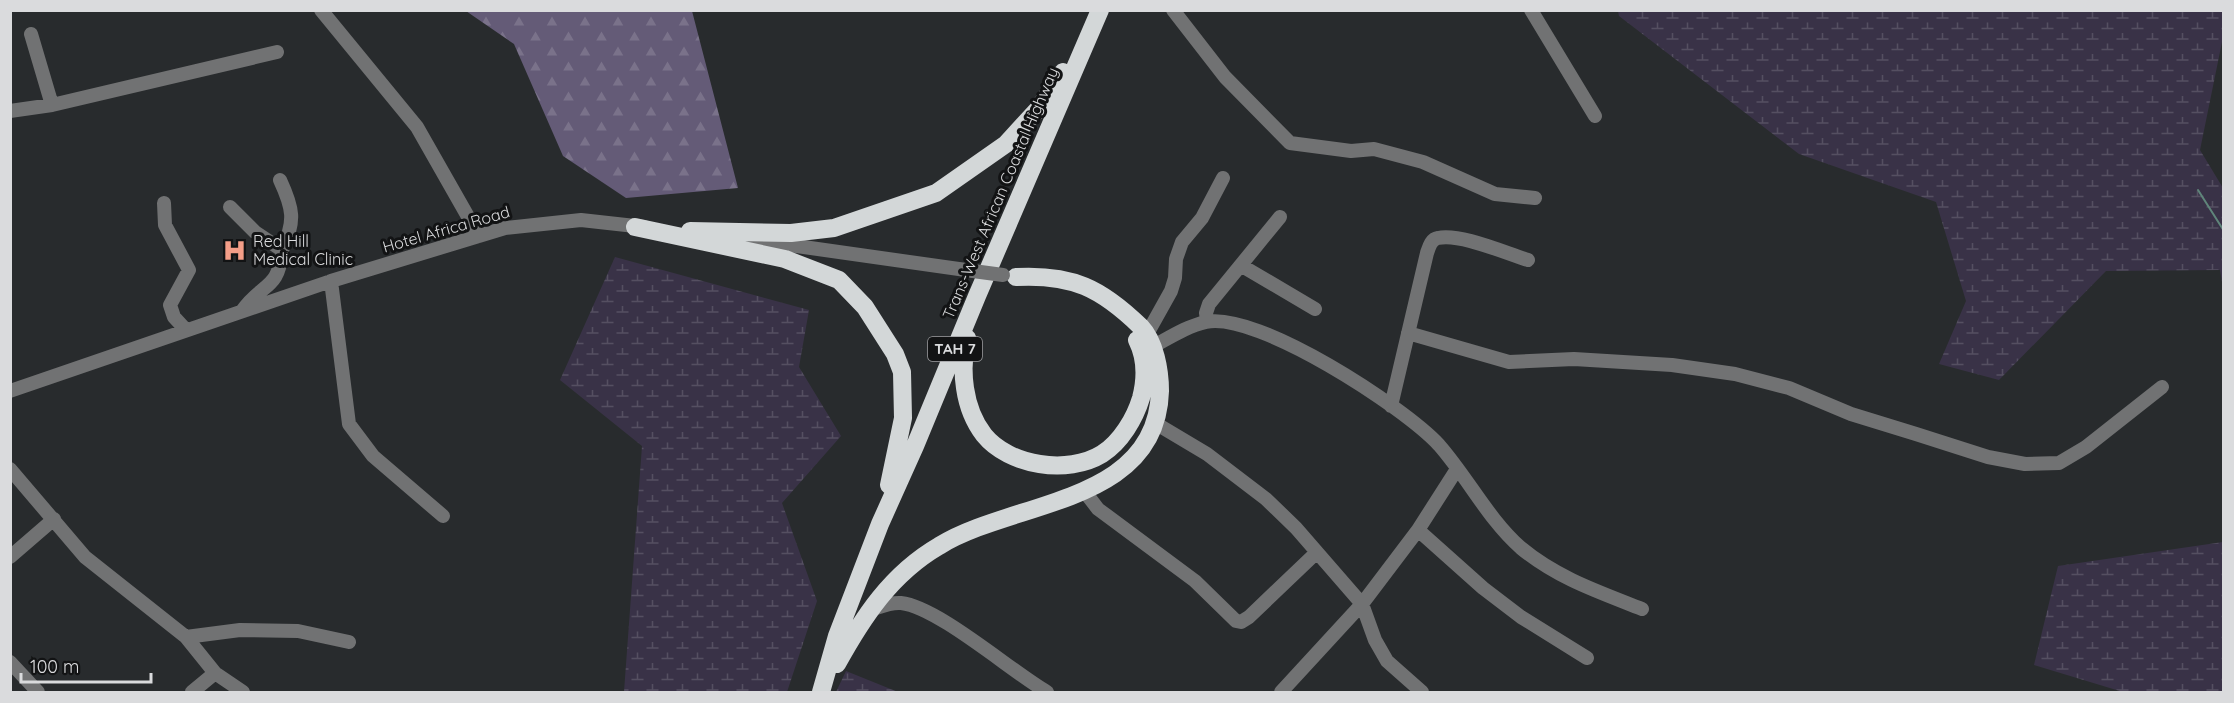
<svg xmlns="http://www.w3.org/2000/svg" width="2234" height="703" font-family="Quicksand,sans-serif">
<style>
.forest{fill:url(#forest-firs)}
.wetland{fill:url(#wetland-marsh)}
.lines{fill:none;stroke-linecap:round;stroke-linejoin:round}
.stream{stroke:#5f857a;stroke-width:2}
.minor{stroke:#717273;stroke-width:14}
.highway{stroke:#d3d7d8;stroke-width:18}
.minor-bridge{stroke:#717273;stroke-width:14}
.labels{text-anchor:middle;stroke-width:6;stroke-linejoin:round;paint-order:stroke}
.shield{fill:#121314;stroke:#9e9fa1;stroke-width:1.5}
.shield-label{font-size:15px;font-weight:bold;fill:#dadbdd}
.street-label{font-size:16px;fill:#dadbdd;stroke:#121314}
.poi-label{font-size:16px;fill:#dadbdd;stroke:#121314;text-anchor:start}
</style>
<defs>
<pattern id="forest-firs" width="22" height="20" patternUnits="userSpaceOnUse" patternTransform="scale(1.5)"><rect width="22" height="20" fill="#645b77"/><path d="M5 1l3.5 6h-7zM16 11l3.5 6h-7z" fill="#7a728a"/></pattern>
<pattern id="wetland-marsh" width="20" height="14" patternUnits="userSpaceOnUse" patternTransform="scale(1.5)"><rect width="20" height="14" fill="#393247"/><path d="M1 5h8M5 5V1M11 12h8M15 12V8" fill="none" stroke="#554f61"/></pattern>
</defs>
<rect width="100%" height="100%" fill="#282b2d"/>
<path class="forest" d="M466,11h226l46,177 -112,10 -63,-42 -49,-112z"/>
<path class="wetland" d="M1618,11h605v26l-23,113 23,38v100l-3,-18 -114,1 -107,109 -60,-16 27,-63 -30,-99 -137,-48 -180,-138z
M615,257l194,53 -10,57 42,69 -59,67 35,98 -30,91h-163l18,-246 -82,-66z
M2223,542v150h-100l-89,-27 24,-99z
M846,671l52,21h-62z"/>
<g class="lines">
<path class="stream" d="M2198,190l26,41"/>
<path class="minor" d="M321,10l96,117 62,109
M1173,10l52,67 65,66 61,8 23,-2 49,13 72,32 40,4
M1531,10l64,106
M31,34l21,71
M10,111l42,-6 225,-53
M280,180c13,28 16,41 2,70
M164,203l1,22 24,45 -19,35 4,12 12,13
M230,207l25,25 27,18c-3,41 -20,32 -40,61
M747,239l226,32
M1242,266l73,43
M331,281l18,143 24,32 70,60
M1207,321l-1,-8 3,-9 71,-87
M1408,333l101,29 65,-3 98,6 63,9 54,14 62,26 65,20 72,23 37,7 34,-1 27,-16 76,-60
M1147,334l24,-43 4,-13 1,-19 6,-17 20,-24 21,-40
M1152,347c17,-9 35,-21 54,-25 51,-11 198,85 233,123 29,33 49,74 82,103 36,30 78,44 121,61
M10,391l321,-110 174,-53 76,-8 63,7
M1391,406l36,-153c2,-6 4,-14 11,-15 22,-5 67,15 90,22
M1155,423l52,31 59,45 30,29 66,76 13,36 12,21 35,31
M10,469l75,88 101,80 29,36 28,19
M1085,492l13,17 97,72 41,40 5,1 8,-5 67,-64
M1418,530l65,58 38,29 66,41
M10,557l44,-38
M870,610c10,-3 20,-8 31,-7 37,4 111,69 146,89
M186,637l54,-7 58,1 51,11
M10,662l28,30
M192,692l23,-19
M1281,692l81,-88 56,-74 39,-61"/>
<path class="highway" d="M635,227l150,32 54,21 26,27 30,47 7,18 1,46 -14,67
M690,231l101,2 43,-5 102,-35 70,-49 33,-36 24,-36
M967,338c-7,31 -4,70 17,97 25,31 84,40 118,19 19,-12 33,-36 39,-56 5,-19 5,-40 -4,-58
M837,664c26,-47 54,-90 102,-118 74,-46 218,-41 221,-155 0,-21 -5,-49 -19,-64 -40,-39 -69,-53 -125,-50
M821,692l16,-56 43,-112 35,-78 62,-150 123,-286"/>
<path class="minor-bridge" d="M973,271l30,4"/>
</g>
<defs>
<symbol id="hospital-bare" viewBox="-9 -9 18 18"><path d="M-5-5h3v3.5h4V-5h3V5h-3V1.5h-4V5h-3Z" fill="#f49e88" stroke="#121314" stroke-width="2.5" paint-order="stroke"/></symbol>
</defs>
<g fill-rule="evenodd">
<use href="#hospital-bare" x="218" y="234" width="33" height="33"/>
</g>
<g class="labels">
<rect class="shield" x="928" y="337" width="54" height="24" rx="4.5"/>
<g class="shield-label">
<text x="955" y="354">TAH 7</text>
</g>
<g class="street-label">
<text transform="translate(1000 193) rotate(-67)" y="6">Trans-West African Coastal Highway</text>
<text transform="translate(446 229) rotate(-16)" y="6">Hotel Africa Road</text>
</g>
<g class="poi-label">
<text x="253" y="247">Red Hill<tspan x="253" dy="18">Medical Clinic</tspan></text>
</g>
</g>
<rect width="2234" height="703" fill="none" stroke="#dadbdd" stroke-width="24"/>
<path d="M21 673v9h130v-9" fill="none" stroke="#dadbdd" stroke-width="3"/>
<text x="30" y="673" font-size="18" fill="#dadbdd" stroke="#121314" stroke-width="4.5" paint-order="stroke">100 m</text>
</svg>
